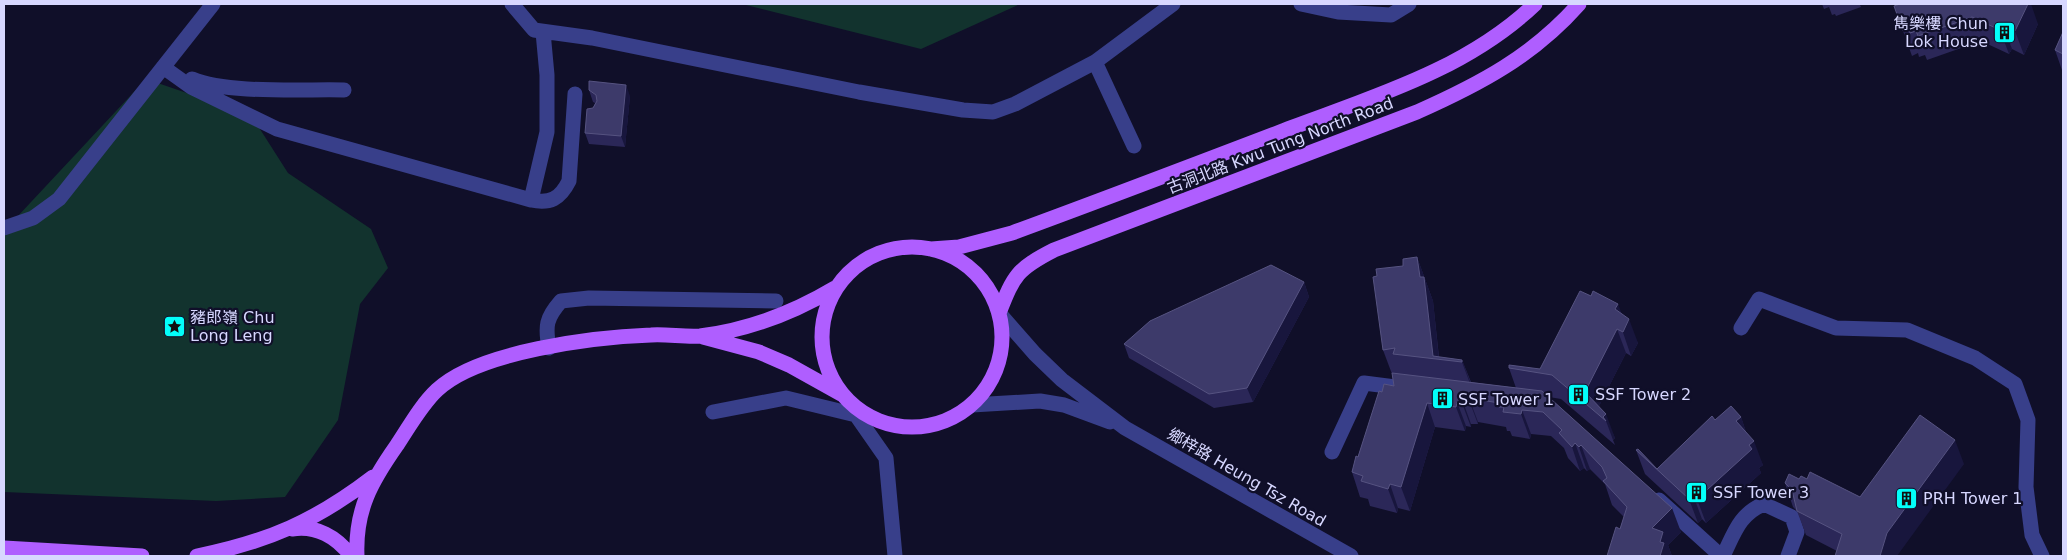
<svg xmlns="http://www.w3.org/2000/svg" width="2067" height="560" font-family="'DejaVu Sans','Noto Sans SC',sans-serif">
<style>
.green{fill:#12332e}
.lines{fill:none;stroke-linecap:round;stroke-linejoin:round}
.minor{stroke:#383f8a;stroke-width:15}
.major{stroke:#af5eff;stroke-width:15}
.wall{fill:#2b2758}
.shaded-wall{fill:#18163d}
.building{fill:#3d3a6a;stroke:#565381}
.labels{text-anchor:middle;stroke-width:4.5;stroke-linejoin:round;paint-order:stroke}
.poi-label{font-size:16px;fill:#d7d7ff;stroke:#100f29;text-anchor:start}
.street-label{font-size:16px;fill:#d7d7ff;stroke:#100f29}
</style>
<rect width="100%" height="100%" fill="#100f29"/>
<path class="green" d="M742,4h278l-99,45z
M146,79l105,36 37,58 83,56 17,39 -28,36 -22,116 -53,77 -69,4 -212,-9v-265l13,-10z"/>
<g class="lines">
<path class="minor" d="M512,4l22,26 58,8 267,54 104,18 30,2 22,-8 80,-42 78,-58
M1301,4l37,8 53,3 18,-11
M1095,62l39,84
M163,67l28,20 86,42 254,71 16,-68v-57l-4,-43
M192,79c35,15 112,10 152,11
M531,200c19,4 29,-1 38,-19l6,-87
M4,228l29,-10 26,-19 154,-195
M999,313l36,41 27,26 63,48 226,128
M1741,328l18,-29 77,29 71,2 68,28 40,26 13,36 -2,67 6,48 10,21
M549,348c-4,-22 -3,-30 12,-47l28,-3 187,3
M972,405l68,-4 24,4 46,17
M713,412l73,-14 70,17 30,43 9,98
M1332,452l32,-69 39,5
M1659,500l62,56
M1723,556c11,-22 16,-42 41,-52l28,13 5,15 -9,24"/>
<path class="major" d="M822 337a90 90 0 1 1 180 0a90 90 0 1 1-180 0Z
M931,249l28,-2 53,-14c90,-33 179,-67 268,-101 89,-34 185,-61 255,-128
M999,313c15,-38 18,-44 55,-63l363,-138c63,-28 116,-56 162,-108
M703,337l56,15 30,13 52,29
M292,529c24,-4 45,8 59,27
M4,548l138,8
M197,556c70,-14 119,-35 176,-79
M357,556c-2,-46 14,-74 40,-111 12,-18 24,-40 40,-55 41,-39 158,-53 214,-55 16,-1 33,2 49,1 49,-6 93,-23 135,-48"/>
</g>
<path class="wall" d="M1822,4h41l-3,1 1,2 -25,9 -1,-2 -3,1 -3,-8 -5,2z
M1894,6l144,18 -14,31 -12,-6 -3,5 -28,-13 -54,19 -2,-5 -6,2 -1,-4 -6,3z
M2063,32v41l-8,-23z
M589,90l41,6 -5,51 -36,-3 -4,-11 8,-25 2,-5 -2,-1z
M1417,257l16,44 6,56 23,3 9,22 45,6 -7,-20 31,1 81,-56 17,30 -7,13 -5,-3 -27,53 16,32 -2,2 2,5 -54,-46 -12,-2 132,135 -13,13 4,11h-65l13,-27 4,-12 -12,-12 -7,-21 -15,-15 -3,2 -3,-3 -4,3 -12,-13 -4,-10 -13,-12 -20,-2 -1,5 -18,-3 -2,-5h-3l-1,-4 -28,-5v2h-7v3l-5,-1 -1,5 -30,-4 -25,84 -12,-3 -1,5 -27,-7 -2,-7 -8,-2 -8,-25 30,-80 12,-6 -2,-12 -9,-24 20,-84z
M1304,282l5,15 -56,105 -39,6 -85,-50 -5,-14z
M1741,417l5,15 17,33 -4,3 2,5 -55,50 -4,-4 -4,4 -53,-49 -9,-24 21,19 58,-49z
M1964,464l-127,87 -31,-16 -9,-24 -4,-4 -8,-24 14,-4h8l53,18z"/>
<path class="shaded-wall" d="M2028,4h3l7,20 -14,31 -9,-24z
M2003,25l9,24 -3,5 -9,-24z
M626,85l4,11 -5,51 -4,-11z
M1417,257l16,44 6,59 -6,-4z
M1304,282l5,15 -56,105 -6,-14z
M1618,304l8,21 3,-6 9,24 -7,13 -16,-47z
M1617,329l9,24 -30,59 -11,-20z
M1462,360l9,24v2l-9,-24z
M1469,398l9,24v2l-9,-24z
M1462,399l9,25v3l-9,-24z
M1457,402l9,24 -1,5 -9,-24z
M1427,403l8,24 -25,84 -9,-24z
M1522,410l9,24 -1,5 -9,-25z
M1606,414l9,24 -2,2 -7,-19 -3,-4z
M1741,417l8,24 -13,-20z
M1955,440l9,24 -67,92h-17l7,-23z
M1754,441l9,24 -4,3 2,5 -55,50 -9,-24z
M1575,443l9,25 -4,3 -8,-24z
M1581,445l9,24 -3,2 -8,-24z
M1390,484l8,24 -1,5 -9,-24z
M1693,495l9,24 -4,4 -9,-24z
M1672,508l9,24 -13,13 4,11h-12l-8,-28z"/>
<path class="building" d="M1900,4h128l-13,27 -12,-6 -3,5 -28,-13 -54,19 -2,-5 -6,2 -1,-4 -6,2 -9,-25z
M2063,32v22l-8,-4z
M589,81l37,4 -5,51 -36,-3 2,-24 6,-1 4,-7 -1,-6 -7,-5z
M1417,257l3,20h4l9,79 29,4v2l-69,-8 2,-6 -12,2 -10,-73 4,-1 -1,-7 27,-3v-7z
M1271,265l33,17 -57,106 -38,6 -85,-50 26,-23z
M1580,291l11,5 2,-5 25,13 -3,5 14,10 -6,13 -6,-3 -32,63 21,22 -3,3 3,4 -54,-46 -43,-7v-3l31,4z
M1392,373l150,18 130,117 -20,20 11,4 -3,10 4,1 -4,13h-53l9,-29 4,2 7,-22 -24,-26 4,-3 -5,-11 -21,-22 -2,2 -4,-4 -3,4 -13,-14 3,-3 -19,-18 -21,-2 -1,4 -18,-2 1,-5h-5v-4l-30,-5v2l-7,-1v4l-5,-1 -1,5 -29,-4 -26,84 -11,-3 -2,5 -27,-8 2,-5 -11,-4 4,-16 2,1 21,-66 3,1 2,-8 10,2z
M1731,406l10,11 -5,4 18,20 -5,4 3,4 -55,50 -4,-4 -4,4 -53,-49 2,-1 19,20 55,-53 3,4z
M1920,415l35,25 -68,93 -7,23h-45l7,-22 -45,-23 -5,-21 -7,-7 4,-9 10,5 2,-3 6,3 3,-7 50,25z"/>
<defs>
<symbol id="building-square" viewBox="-11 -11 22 22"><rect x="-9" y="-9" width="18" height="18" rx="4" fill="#03fffa" stroke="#100f29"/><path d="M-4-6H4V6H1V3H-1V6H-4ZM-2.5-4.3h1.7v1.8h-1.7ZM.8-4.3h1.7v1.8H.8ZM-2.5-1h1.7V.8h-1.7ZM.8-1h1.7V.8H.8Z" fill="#111"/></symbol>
<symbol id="sight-square" viewBox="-11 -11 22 22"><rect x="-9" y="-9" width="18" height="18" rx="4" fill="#03fffa" stroke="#100f29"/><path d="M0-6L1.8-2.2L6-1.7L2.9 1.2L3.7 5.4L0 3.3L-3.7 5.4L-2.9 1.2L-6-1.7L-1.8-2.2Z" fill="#111"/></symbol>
</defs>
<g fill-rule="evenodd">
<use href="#building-square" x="1992" y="20" width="25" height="25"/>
<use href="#sight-square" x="162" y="314" width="25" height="25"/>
<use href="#building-square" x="1566" y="382" width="25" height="25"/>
<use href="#building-square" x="1430" y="386" width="25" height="25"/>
<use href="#building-square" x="1684" y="480" width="25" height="25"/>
<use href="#building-square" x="1894" y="486" width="25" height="25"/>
</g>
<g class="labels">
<g class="poi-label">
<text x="1988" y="29" text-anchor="end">雋樂樓 Chun<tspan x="1988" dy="18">Lok House</tspan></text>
<text x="190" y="323">豬郎嶺 Chu<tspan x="190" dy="18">Long Leng</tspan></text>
<text x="1595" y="400">SSF Tower 2</text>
<text x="1458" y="405">SSF Tower 1</text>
<text x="1713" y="498">SSF Tower 3</text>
<text x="1923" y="504">PRH Tower 1</text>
</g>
<g class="street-label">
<text transform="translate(1280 145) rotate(-21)" y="6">古洞北路 Kwu Tung North Road</text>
<text transform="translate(1247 477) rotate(30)" y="6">鄉梓路 Heung Tsz Road</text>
</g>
</g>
<rect width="2067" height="560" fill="none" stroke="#d7d7ff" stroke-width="10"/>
</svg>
